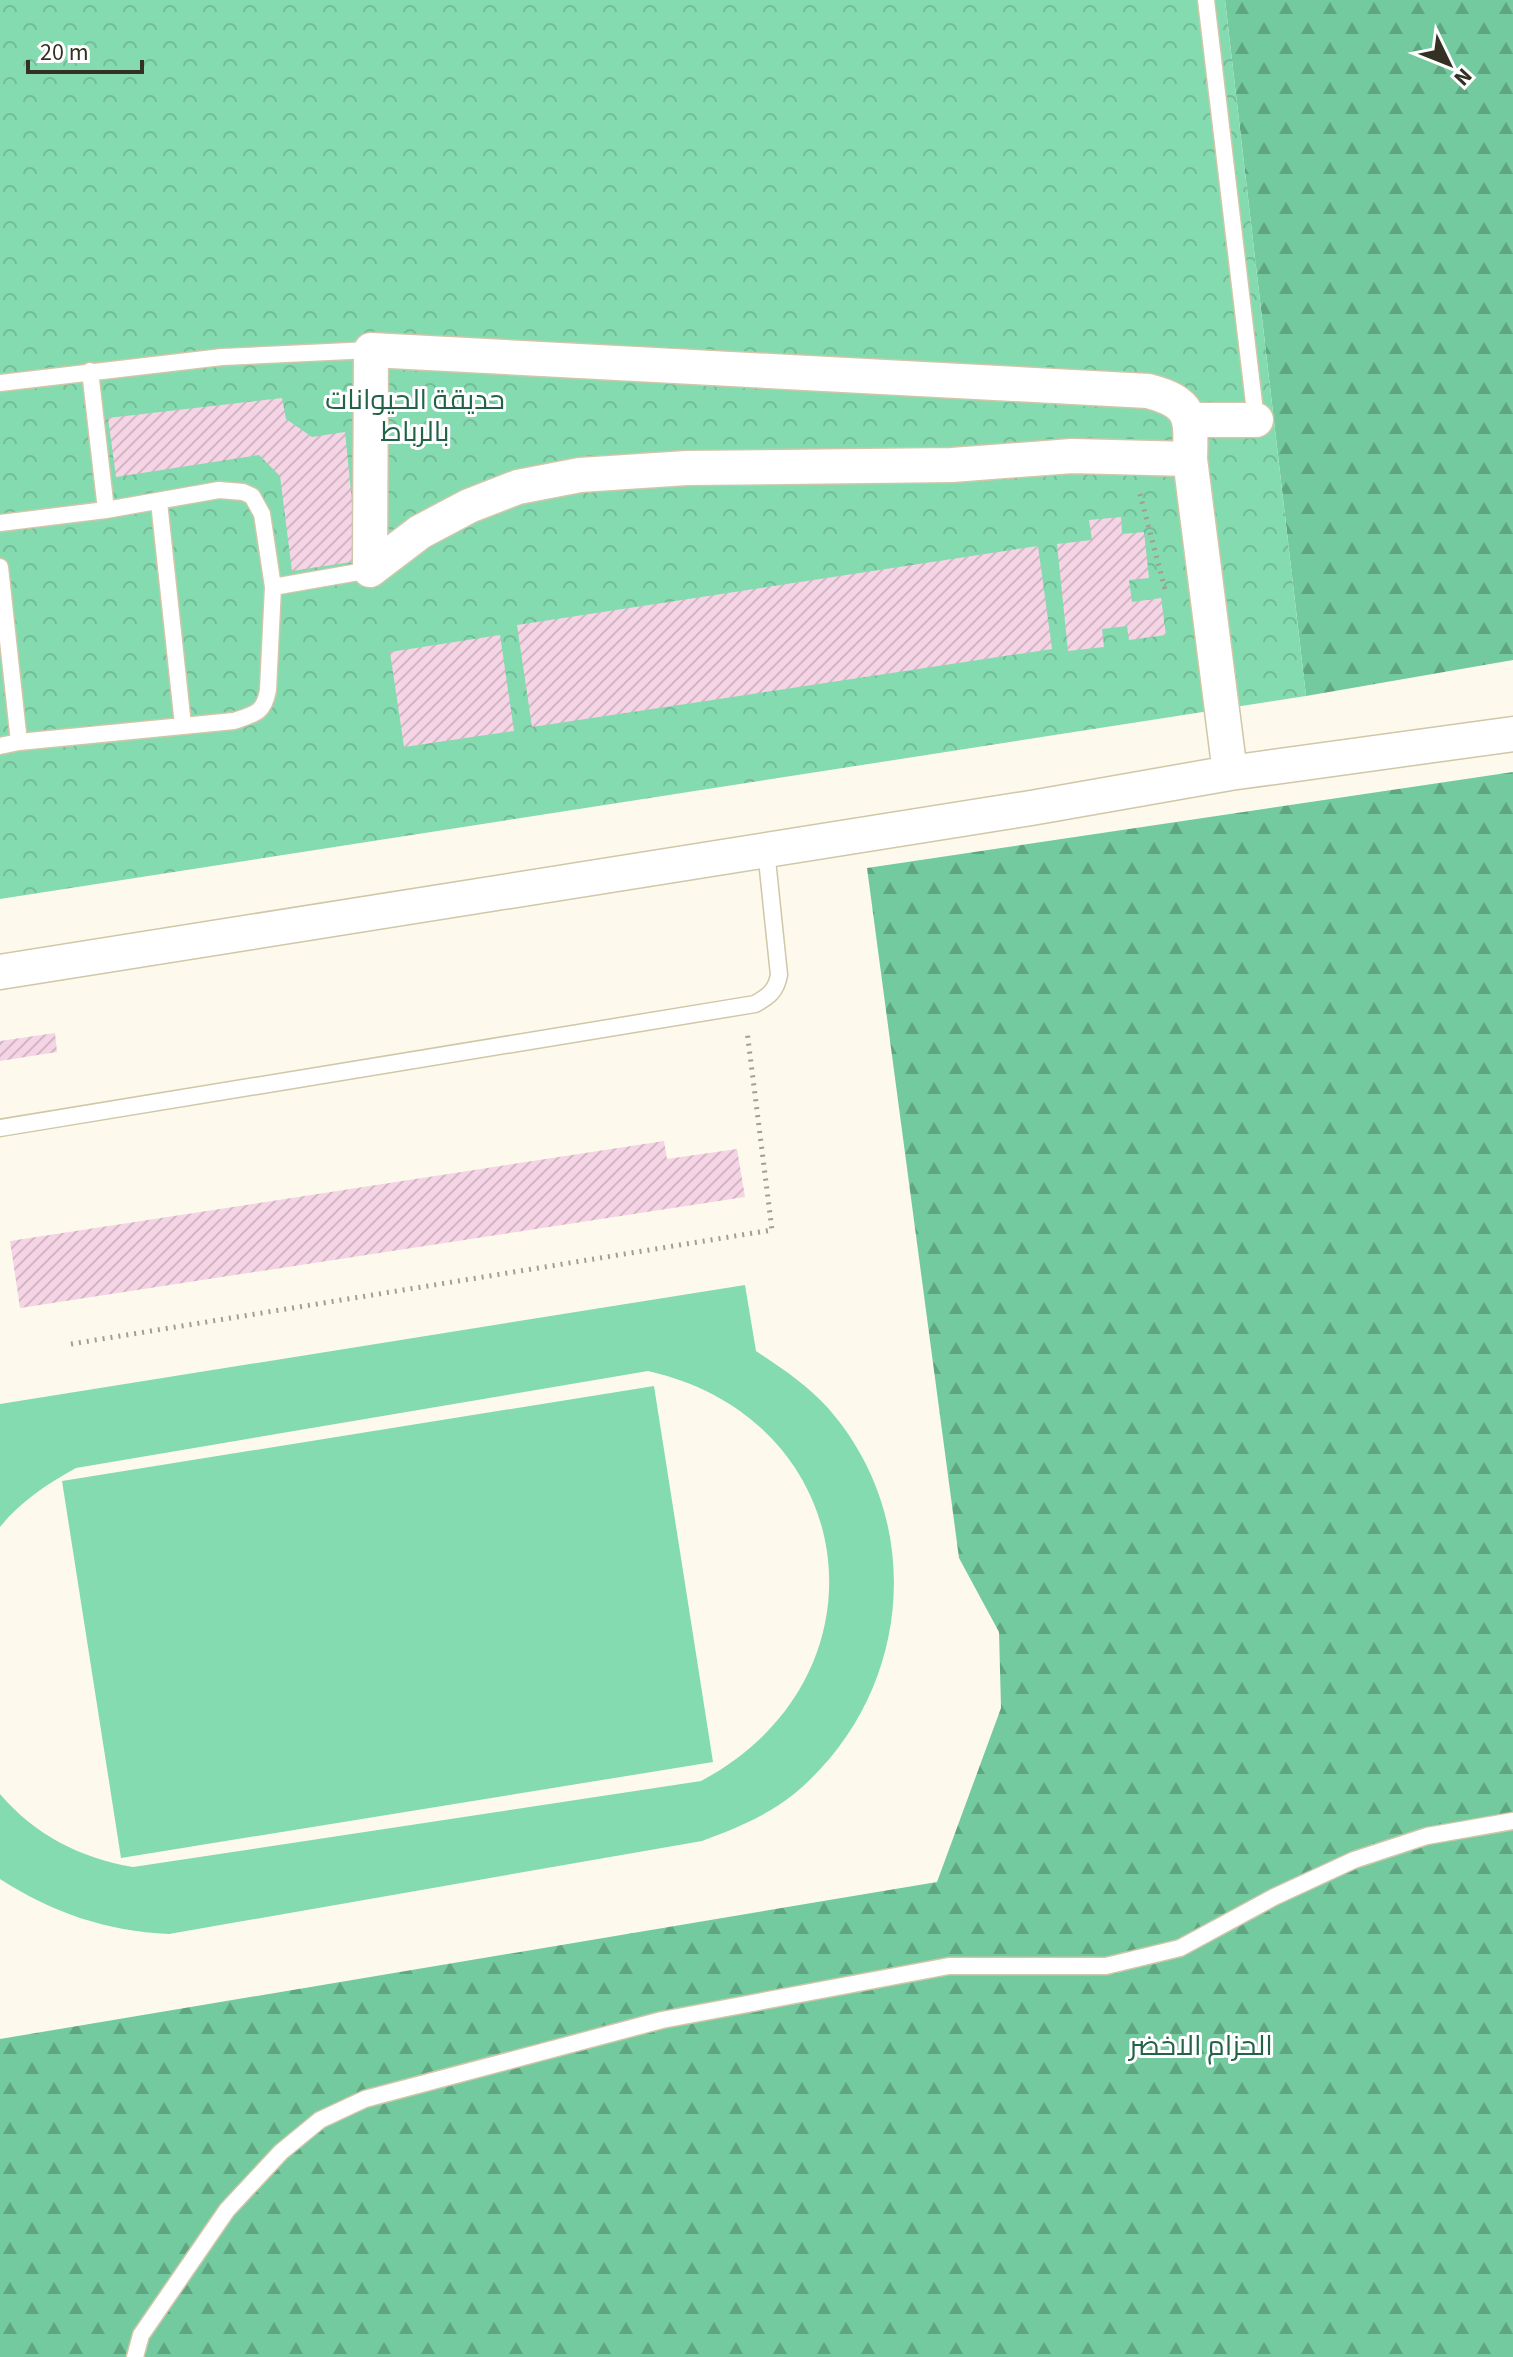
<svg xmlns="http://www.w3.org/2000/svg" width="1513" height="2357" font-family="'Source Sans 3',Cairo,sans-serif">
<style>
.forest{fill:url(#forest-firs)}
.park{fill:url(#park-crowns)}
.garden{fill:#84dbb0}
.building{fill:url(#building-hatch)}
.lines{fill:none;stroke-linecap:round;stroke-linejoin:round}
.lane-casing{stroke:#cfc7a8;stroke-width:19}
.street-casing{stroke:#cfc7a8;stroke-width:37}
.path{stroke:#a29f92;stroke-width:5;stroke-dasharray:2 6;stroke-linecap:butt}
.lane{stroke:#fff;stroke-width:16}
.street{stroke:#fff;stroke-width:34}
.labels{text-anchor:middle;stroke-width:6;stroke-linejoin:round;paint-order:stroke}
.park-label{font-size:28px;fill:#226347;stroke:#fff}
</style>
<defs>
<pattern id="forest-firs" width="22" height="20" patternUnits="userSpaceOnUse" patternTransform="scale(2)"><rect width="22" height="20" fill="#73ca9f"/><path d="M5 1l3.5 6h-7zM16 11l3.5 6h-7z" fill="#5fa581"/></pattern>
<pattern id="park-crowns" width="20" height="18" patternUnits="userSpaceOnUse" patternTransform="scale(2)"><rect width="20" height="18" fill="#84dbb0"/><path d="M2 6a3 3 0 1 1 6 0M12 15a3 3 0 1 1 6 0" fill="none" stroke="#73bc97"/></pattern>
<pattern id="building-hatch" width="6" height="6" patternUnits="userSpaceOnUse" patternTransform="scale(2)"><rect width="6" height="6" fill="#f5d4e5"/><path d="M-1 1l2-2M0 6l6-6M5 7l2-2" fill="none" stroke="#d3b6c4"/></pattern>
</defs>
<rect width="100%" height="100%" fill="#fdfaed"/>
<path class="forest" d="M1225,0h288v660l-207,36z
M1513,772v1585h-1513v-318l937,-157 64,-174 -2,-76 -40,-74 -92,-690z"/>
<path class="park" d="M0,0h1225l81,696 -1306,203z"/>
<path class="garden" d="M745,1285l11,66c26,17 51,34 72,57 101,115 83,289 -34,386 -27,22 -60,35 -92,47l-533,93c-63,-3 -116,-21 -169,-55v-85c35,41 80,64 133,73l568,-86c194,-103 161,-362 -53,-410l-572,97c-29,16 -55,33 -76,59v-123z
M654,1386l59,376 -592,96 -59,-377z"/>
<path class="building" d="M282,398l4,21 26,18 33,-5 13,129 -66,10 -12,-95 -21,-21 -143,22 -8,-59z
M1121,517l1,17 22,-2 5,46 -20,2 3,22 29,-4 5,37 -37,5 -2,-14 -25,3 2,18 -36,4 -11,-107 35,-4 -3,-20z
M1038,546l14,103 -520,78 -15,-102z
M500,635l14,96 -110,16 -14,-95z
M55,1033l2,19 -57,9v-20z
M664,1141l3,18 70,-10 8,48 -725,111 -10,-67z"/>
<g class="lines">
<defs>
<path id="lane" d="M1206,0l50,420
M90,371l16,139
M0,383l222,-26 149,-7
M159,502l24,223
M0,523l106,-13 113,-20 24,2 9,4 10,18 11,73 -5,103c-4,23 -13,24 -34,31l-215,21 -19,4
M0,567l19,175
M273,587l97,-17
M0,1128l755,-124c14,-8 21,-13 24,-29l-13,-125
M135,2357l6,-22 86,-125 54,-58 39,-32 45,-21 297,-79 287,-54h157l74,-18 94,-51 80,-37 73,-24 86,-15"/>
<path id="street" d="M1191,420h65
M1190,459l-118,-3 -120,9 -265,3 -107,7 -62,12 -49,19 -49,26 -50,38 1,-220 777,41c46,12 43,27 42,68l40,314
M0,972l1031,-164 199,-35 283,-39"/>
</defs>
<use href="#lane" class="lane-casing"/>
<use href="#street" class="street-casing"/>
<path class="path" d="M1140,494l26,99
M71,1344l701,-114 -25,-199"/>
<use href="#lane" class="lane"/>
<use href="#street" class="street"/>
</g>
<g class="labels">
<g class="park-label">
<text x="415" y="409">حديقة الحيوانات<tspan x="415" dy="32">بالرباط</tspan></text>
<text x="1201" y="2055">الحزام الاخضر</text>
</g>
</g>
<g transform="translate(1449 64) rotate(133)" stroke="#ffffff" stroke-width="6" paint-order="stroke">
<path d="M0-6L14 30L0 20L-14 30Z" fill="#343124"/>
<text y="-12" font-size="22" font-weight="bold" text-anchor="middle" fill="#343124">N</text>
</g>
<path d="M28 60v12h114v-12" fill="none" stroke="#343124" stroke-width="4"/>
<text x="40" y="60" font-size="24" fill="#343124" stroke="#ffffff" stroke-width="6" paint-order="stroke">20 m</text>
</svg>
